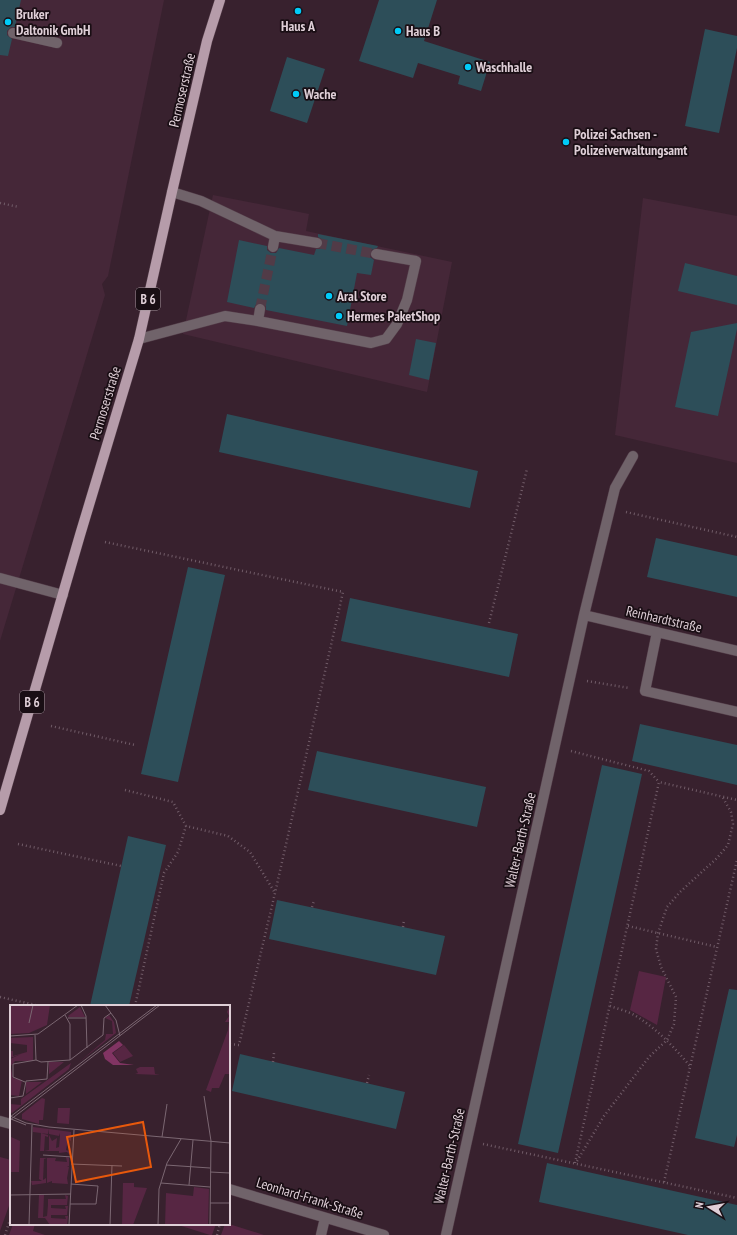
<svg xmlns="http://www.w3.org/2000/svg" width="737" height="1235" font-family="'PT Sans Narrow',sans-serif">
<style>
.built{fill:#452738}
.green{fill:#572643}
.building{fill:#2d4e59}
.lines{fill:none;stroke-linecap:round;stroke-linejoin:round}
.minor-tunnel{stroke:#513b47;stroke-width:10;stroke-dasharray:10 5;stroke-linecap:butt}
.minor-casing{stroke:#533d49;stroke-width:11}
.major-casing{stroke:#533d49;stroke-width:11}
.path{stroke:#715c68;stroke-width:2.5;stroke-dasharray:1 3;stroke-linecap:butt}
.minor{stroke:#70636a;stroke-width:10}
.major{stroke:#b69caa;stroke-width:10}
.poi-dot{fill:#00cbf8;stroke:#190e14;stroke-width:1.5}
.labels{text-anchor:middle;stroke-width:3.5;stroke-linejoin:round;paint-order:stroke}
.shield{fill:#190e14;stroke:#a4959c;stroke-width:1}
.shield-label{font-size:13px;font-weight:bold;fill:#dfcfd7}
.poi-label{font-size:14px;font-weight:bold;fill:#dfcfd7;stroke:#190e14;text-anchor:start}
.street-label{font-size:14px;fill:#dfcfd7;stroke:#190e14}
.inset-road{fill:none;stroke:#7b6772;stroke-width:1}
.view{fill:#e8590c;fill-opacity:0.15;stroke:#e8590c;stroke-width:2}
.inset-edge{fill:none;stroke:#dfcfd7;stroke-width:2}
</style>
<rect width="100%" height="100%" fill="#38212e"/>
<path class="built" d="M0,0h164l-56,276 -6,8 3,11 -105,346z
M213,195l96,19 -3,17 146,31 -25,130 -244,-58z
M643,198l94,18v247l-122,-28z"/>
<path class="green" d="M639,971l27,6 -9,48 -27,-15z
M0,1157l11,3v40l-11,31z
M13,1224h22l-2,7 12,4h-36z
M175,1224h41l-4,11h-2z
M225,1224h4l35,11h-43z"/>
<path class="building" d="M0,0h21l-6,27h-4l-4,4v4l5,4 -4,17 -8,-1z
M379,0h58l-13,41 66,21 -9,29 -23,-7 2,-8 -42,-13 -5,15 -54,-17z
M705,29l32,7v12l-18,85 -34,-7z
M287,57l38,12 -18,54 -37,-12z
M318,234l60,12 -1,2 -6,2 -1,3v4l4,3 -3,15 -14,-2 -10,53 -81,-16v-4l-5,-3h-4l-3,5 -27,-6 12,-62 28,6v4l4,3h5l3,-5 35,7 2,-6h4l3,-5v-4l-5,-3z
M685,263l52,13v29l-59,-14z
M737,323v6l-19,87 -43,-9 16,-75z
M416,339l20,4 -7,37 -20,-5z
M227,414l251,57 -8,37 -251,-56z
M656,538l81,18v41l-90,-20z
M188,567l37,8 -47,207 -37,-8z
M350,598l168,36 -9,43 -168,-36z
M640,724l97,21v40l-105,-24z
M317,751l169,36 -9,40 -169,-37z
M602,765l40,9 -84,379 -40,-9z
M128,836l38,9 -37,161h-39z
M277,900l168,36 -9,39 -167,-36z
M729,989l8,1v145l-3,12 -39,-9z
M240,1054l165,38 -9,37 -164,-38z
M547,1163l190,42v30h-49l-149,-33z"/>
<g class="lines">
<path class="minor-tunnel" d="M317,243l59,11
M260,309l13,-62"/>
<defs>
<path id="minor" d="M13,33l44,10
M172,192l29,9 74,35 42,7
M273,247l2,-11
M258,321l2,-12
M139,339l86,-23 33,5 113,22 15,-4 11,-15 10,-24 9,-39 -40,-7
M0,578l63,17
M584,615l153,36
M657,632l-12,59 92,21
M0,1121l11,3
M229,1189l155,46
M321,1235l4,-17
M446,1235l138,-620 31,-127 18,-32"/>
<path id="major" d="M0,810l80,-275 59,-196 33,-147 35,-151 13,-41"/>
</defs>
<use href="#minor" class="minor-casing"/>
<use href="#major" class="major-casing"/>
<path class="path" d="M18,10l18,4 -2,7
M0,203l19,4
M626,512l111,25
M105,542l238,50 -68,301 -36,152 -10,-1
M489,623l38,-154
M587,681l42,7
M51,726l84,19
M571,751l78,20 10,11
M125,790l48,12 13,24 42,10 22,16 25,41
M18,844l103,22
M312,907l2,-6
M628,926l89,21
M403,927l1,-7
M0,997l40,9
M135,1006l29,-133 14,-21 8,-26
M610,1006c8,3 18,5 26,10 21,13 38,31 54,50
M273,1062l1,-9
M367,1083l2,-8
M483,1144l254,54
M577,1161l27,-45 45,-59 18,-17 7,-16 2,-27 -15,-30 -5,-18 2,-16 9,-26 13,-15 37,-34 11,-13 5,-21 -2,-12 -9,-16
M575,1163l84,-381 78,18
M664,1182l73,-322
M5,1235l6,-18
M217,1235l3,-11"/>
<use href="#minor" class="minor"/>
<use href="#major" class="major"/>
</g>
<g class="poi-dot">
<circle cx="298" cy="11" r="4"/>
<circle cx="8" cy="22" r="4"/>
<circle cx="398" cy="31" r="4"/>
<circle cx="468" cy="67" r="4"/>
<circle cx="296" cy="94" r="4"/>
<circle cx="566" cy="142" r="4"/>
<circle cx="329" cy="296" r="4"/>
<circle cx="339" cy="316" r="4"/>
</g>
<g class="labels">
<g class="shield">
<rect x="136" y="288" width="24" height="22" rx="3"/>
<rect x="20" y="691" width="24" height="22" rx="3"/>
</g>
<g class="shield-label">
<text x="148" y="304">B 6</text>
<text x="32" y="707">B 6</text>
</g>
<g class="poi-label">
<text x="16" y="19">Bruker<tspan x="16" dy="16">Daltonik GmbH</tspan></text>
<text x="298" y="31" text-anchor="middle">Haus A</text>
<text x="406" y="36">Haus B</text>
<text x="476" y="72">Waschhalle</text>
<text x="304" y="99">Wache</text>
<text x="574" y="139">Polizei Sachsen -<tspan x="574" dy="16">Polizeiverwaltungsamt</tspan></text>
<text x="337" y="301">Aral Store</text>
<text x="347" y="321">Hermes PaketShop</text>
</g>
<g class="street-label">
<text transform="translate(182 90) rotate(-77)" y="5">Permoserstraße</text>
<text transform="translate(105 403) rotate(-73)" y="5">Permoserstraße</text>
<text transform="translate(664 619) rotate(13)" y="5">Reinhardtstraße</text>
<text transform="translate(520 840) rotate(-77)" y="5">Walter-Barth-Straße</text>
<text transform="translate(449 1156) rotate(-77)" y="5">Walter-Barth-Straße</text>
<text transform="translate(310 1198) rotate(17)" y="5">Leonhard-Frank-Straße</text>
</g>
</g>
<g transform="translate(10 1005)">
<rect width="220" height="220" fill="#38212e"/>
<path d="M0,0h40l-3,20 -18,8 -19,1zM220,0v69h-5l-6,14h-7l-1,4 -5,-2 22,-60 1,-8h-4l4,-6 -2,-4zM70,2l5,10h-16l-1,-1zM99,10l5,7 2,11 -38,30 27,-23 1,-6h7l-1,-13 -7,-3zM23,32v24h-18l-5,6v-8l11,-5 -11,4v-7h3v5l14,-4v-7l-17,-2v-5zM114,40l9,11 -13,6 -7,-9zM39,57h15l-15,12zM61,58l-2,6 -57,44 -2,-1v-8l11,1v-6zM130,62h14l1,7 5,1 -25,-1 3,-1 -2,-4zM1,63l2,10 9,2 -3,16 -9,-1zM16,77h16l-16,12zM32,93l3,1 -2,21h-4v4l-17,-5v-5zM48,103h12l-1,16 -12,-1zM23,122l16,2 -1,5 -8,-1 8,2v2l-3,-1 -1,15 5,-1v-15l3,6 5,-3 -1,10 3,-1 1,-11 11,2 -11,-2v-3l-1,3 -10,-2v-5l22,3v9l-3,-2 -2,11 3,1 2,-4 -1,8 -3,-3 -8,1v-2h-19l1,-18 -8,-1zM1,132l9,4 -1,31h-9zM56,152l3,1v8h-2l2,1 -2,11 1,6 -16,-1v-2l-5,2v-25h9l-1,3 12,1zM30,153h7l-3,1 -1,21 3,-2v5l-14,2 -1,-4h11l-3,-2zM113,178h11v4l13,1 -14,37h-11zM184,182l15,2 -1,36h-43l1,-32 27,3zM29,190h5l-1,22 4,-1 1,-11h3v3l15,1 -1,-3h3l-1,9h-16v3l15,1 -1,-3h3l-1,9h-17l-5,-7h-7zM55,190l3,1 -1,9h-19v-6h18z" fill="#572643"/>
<path d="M109,36l4,4 -11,8 8,10 14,2h-21l-8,-6 -2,-6z" fill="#813463"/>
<path class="inset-road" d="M71,0l5,11 1,32M95,0l11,15 4,16M55,10l5,9v36M58,13h18M19,18l4,-18M25,30l1,25M0,31l28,-2 40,-29M26,55l5,2 29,-2 33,-25 1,-17 7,-5M15,77l-12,-5v-13l23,-4M194,91l7,45 -1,84M0,93l13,-2 3,-15 21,-2 1,-17M0,111l16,7 23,4 181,16M0,112l147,-112M1,114l15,6M0,115l150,-115M152,132l5,-33M33,150l29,2M61,159l51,2M156,160l44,3M200,167l20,1M151,178l49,4M179,180l4,-45M0,190l61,-1M200,198h20M60,199h26l2,-18 -27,-2M19,220l3,-100M59,220l5,-95M100,220l2,-60M148,220l1,-36 8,-26 14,-24"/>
<path class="view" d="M133,117l8,45 -75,15 -9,-45z"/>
<rect width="220" height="220" class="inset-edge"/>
</g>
<g transform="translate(709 1207) rotate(281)" stroke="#190e14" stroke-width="3" paint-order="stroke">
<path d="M0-3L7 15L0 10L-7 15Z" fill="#dfcfd7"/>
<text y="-6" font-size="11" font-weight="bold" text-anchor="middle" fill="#dfcfd7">N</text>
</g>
</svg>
